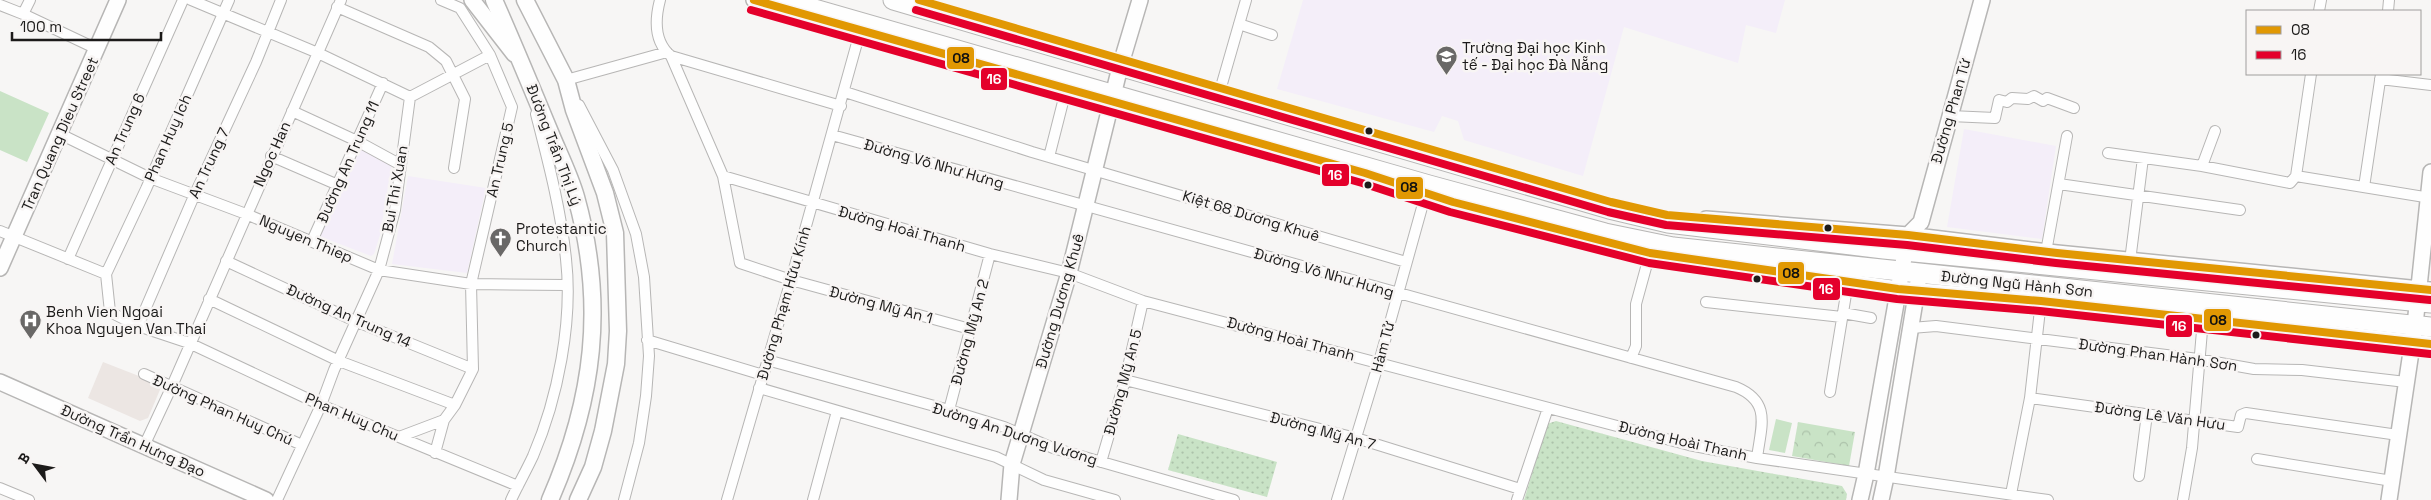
<svg xmlns="http://www.w3.org/2000/svg" width="2431" height="500" font-family="'Space Grotesk',sans-serif">
<style>
.built{fill:#ece6e3}
.education{fill:#f4eef9}
.grass{fill:#c9e3c6}
.park{fill:url(#park-crowns)}
.garden{fill:url(#garden-dots)}
.lines{fill:none;stroke-linecap:round;stroke-linejoin:round}
.street-casing{stroke:#b7b6b5;stroke-width:12}
.secondary-casing{stroke:#b7b6b5;stroke-width:18}
.primary-casing{stroke:#b7b6b5;stroke-width:19}
.highway-casing{stroke:#b7b6b5;stroke-width:21}
.street{stroke:#fefefe;stroke-width:10}
.secondary{stroke:#fefefe;stroke-width:15}
.primary{stroke:#fefefe;stroke-width:16}
.highway{stroke:#fefefe;stroke-width:19}
.bus-1-casing{stroke:#f8f5f4;stroke-width:11}
.bus-2-casing{stroke:#f8f5f4;stroke-width:11}
.bus-1{stroke:#e19803;stroke-width:8}
.bus-2{stroke:#e4002b;stroke-width:8}
.bus-dot{fill:#1c1b1a;stroke:#f8f5f4;stroke-width:2}
.labels{text-anchor:middle;stroke-width:5;stroke-linejoin:round;paint-order:stroke}
.poi-label{font-size:15px;fill:#1c1b1a;stroke:#f8f5f4;text-anchor:start}
.street-label{font-size:15px;fill:#1c1b1a;stroke:#f8f5f4}
.line-badge{stroke:#f8f5f4;stroke-width:2}
.badge-label{font-size:14px;text-anchor:middle;font-weight:bold;fill:#fff}
.pale-badge-label{font-size:14px;text-anchor:middle;font-weight:bold;fill:#111}
</style>
<defs>
<pattern id="park-crowns" width="20" height="18" patternUnits="userSpaceOnUse" patternTransform="scale(1.25)"><rect width="20" height="18" fill="#c9e3c6"/><path d="M2 6a3 3 0 1 1 6 0M12 15a3 3 0 1 1 6 0" fill="none" stroke="#acc2aa"/></pattern>
<pattern id="garden-dots" width="8" height="8" patternUnits="userSpaceOnUse" patternTransform="scale(1.25)"><rect width="8" height="8" fill="#c9e3c6"/><path d="M2 2h.1M6 6h.1" fill="none" stroke="#acc2aa" stroke-width="1.8" stroke-linecap="round"/></pattern>
</defs>
<rect width="100%" height="100%" fill="#f7f6f5"/>
<path class="built" d="M103,362l59,23 -14,33 -8,3 -52,-23z"/>
<path class="education" d="M1303,0h482l-9,33 -30,-8 -8,38 -114,-36 -41,149 -119,-36 -6,-19 -16,-5 -8,16 -157,-43z
M1964,129l92,17 -14,93 -95,-12z
M356,146l36,16 -12,73 -6,19 -3,2 -52,-20z
M408,176l78,12 -19,85 -75,-9z"/>
<path class="grass" d="M0,91l49,22 -22,49 -27,-12z
M1776,419l16,4 -7,30 -16,-3z"/>
<path class="park" d="M1798,422l57,10 -6,34 -57,-10z"/>
<path class="garden" d="M1556,421l146,40 140,25 5,8 -1,6h-322l23,-76z
M1178,434l99,28 -10,35 -99,-27z"/>
<g class="lines">
<defs>
<path id="street" d="M191,0l127,53 92,44
M660,0c-5,19 -6,42 11,56l52,120 17,87 51,17 179,49
M0,5l23,9 7,-14
M337,7l92,40 17,14 19,38 -11,69
M2319,11l2,-11
M2388,11l1,-11
M23,14l74,35
M1239,24l33,11
M671,56l170,50
M2380,79l51,6
M569,85l-3,-5 101,-28
M845,92l187,60 374,110
M1219,94l27,-94
M410,97l80,-42
M579,105l34,65 23,64 8,43 5,79 -3,40 -7,47 -15,57
M292,111l65,30 44,24
M1950,116l45,2 4,-18 8,2 5,-4 16,1 6,-3 9,5 4,-3 27,10
M60,134l90,44 96,36 133,56 92,14 95,1
M832,135l904,252c36,15 25,39 21,71
M2108,153l94,13 88,17 6,-7 15,-102
M271,156l67,29
M1049,157l17,-67
M2202,166l13,-35
M723,176l267,78 79,19 74,28 546,144 68,13 291,42
M2296,176l135,22
M2059,184l181,26
M2364,187l17,-113
M0,231l106,43 4,38 28,14 51,17 132,62 197,81
M312,241l71,-158
M2046,252l21,-116
M68,259l115,-259
M226,261l129,60 118,48
M2130,261l13,-103
M106,274l40,-85 83,-189
M209,299l130,62 116,44
M1706,302l136,15
M1843,313l28,5
M138,326l56,-130 62,-134 25,-62
M1911,328l25,-2 262,33 56,10 48,1 104,12
M647,340l116,35
M1631,358l5,-12v-42l14,-51
M767,360l182,50 55,17 49,21 181,52
M144,374l158,71
M1125,380l231,58 164,51
M759,388l237,69 48,23 71,20
M1830,392l18,-110
M2030,398l208,29 3,-12 5,-2 152,22
M949,410l41,-156
M399,437l45,-17
M144,446l28,-60 169,-386
M435,453l9,-33 11,-15 18,-36 -2,-85 41,-177 -22,-52 -30,-47 -19,-8
M2257,459l135,22
M1101,462l24,-82 18,-79
M2139,476l8,-62
M0,488l29,12
M2011,494l19,-96 11,-97
M277,500l44,-95 13,-35 45,-100 16,-60 15,-113
M511,500c7,-15 15,-29 22,-44 25,-58 40,-135 33,-197 -5,-49 -18,-98 -30,-145
M727,500l64,-220 69,-248
M813,500l24,-89
M1337,500l42,-138 47,-169
M1517,500l31,-92
M2183,500l9,-52 11,-129"/>
<path id="secondary" d="M472,0l42,54
M754,0l41,12
M1428,193l74,21
M1706,219l202,16 149,18 374,37
M1921,222l61,-222
M1606,242l44,11 248,36 143,12 390,43
M0,268l118,-268
M0,382l266,118
M1009,500l3,-36 57,-191 51,-206 20,-67
M1860,500l6,-26 42,-239 13,-13
M1881,500l5,-23 32,-194
M2389,500l26,-175 16,-153"/>
<path id="primary" d="M494,0c20,45 39,91 58,137 8,19 18,39 24,60 30,107 18,202 -26,303
M525,0l41,80 8,30 31,83 10,40 3,98 -2,33 -13,67 -10,36 -15,33"/>
<path id="highway" d="M783,0l646,185 176,48 68,14 758,80
M893,0l716,209 59,14 216,26 547,54"/>
</defs>
<use href="#street" class="street-casing"/>
<use href="#secondary" class="secondary-casing"/>
<use href="#primary" class="primary-casing"/>
<use href="#highway" class="highway-casing"/>
<use href="#street" class="street"/>
<use href="#secondary" class="secondary"/>
<use href="#primary" class="primary"/>
<use href="#highway" class="highway"/>
<defs>
<path id="bus-1" d="M754,0l611,173 88,29 197,51 248,36 143,12 390,43
M919,0l692,202 56,13 241,20 149,18 374,37"/>
<path id="bus-2" d="M751,10l611,173 88,29 199,51 248,36 143,12 390,43
M916,10l692,202 58,13 241,20 149,18 374,37"/>
</defs>
<use href="#bus-1" class="bus-1-casing"/>
<use href="#bus-2" class="bus-2-casing"/>
<use href="#bus-1" class="bus-1"/>
<use href="#bus-2" class="bus-2"/>
</g>
<defs>
<symbol id="university-pin" viewBox="-11 -11 22 30"><path d="M0 17L-7.5 6A9.5 9.5 0 1 1 7.5 6Z" fill="#696867" stroke="#f8f5f4"/><path d="M0-5L7-2L0 1L-7-2ZM-4 1L0 2.5L4 1V4Q0 6-4 4Z" fill="#fff"/></symbol>
<symbol id="church-pin" viewBox="-11 -11 22 30"><path d="M0 17L-7.5 6A9.5 9.5 0 1 1 7.5 6Z" fill="#696867" stroke="#f8f5f4"/><path d="M-1.2-6h2.4v3.5h3.3v2.4h-3.3V6h-2.4V-.1h-3.3v-2.4h3.3Z" fill="#fff"/></symbol>
<symbol id="hospital-pin" viewBox="-11 -11 22 30"><path d="M0 17L-7.5 6A9.5 9.5 0 1 1 7.5 6Z" fill="#696867" stroke="#f8f5f4"/><path d="M-5-5h3v3.5h4V-5h3V5h-3V1.5h-4V5h-3Z" fill="#fff"/></symbol>
</defs>
<g fill-rule="evenodd">
<use href="#university-pin" x="1434" y="44" width="25" height="34"/>
<use href="#church-pin" x="488" y="226" width="25" height="34"/>
<use href="#hospital-pin" x="18" y="308" width="25" height="34"/>
</g>
<g class="bus-dot">
<circle cx="1369" cy="131" r="4.5"/>
<circle cx="1368" cy="185" r="4.5"/>
<circle cx="1828" cy="228" r="4.5"/>
<circle cx="1757" cy="279" r="4.5"/>
<circle cx="2256" cy="335" r="4.5"/>
</g>
<g class="labels">
<g class="poi-label">
<text x="1462" y="53">Trường Đại học Kinh<tspan x="1462" dy="17">tế - Đại học Đà Nẵng</tspan></text>
<text x="516" y="234">Protestantic<tspan x="516" dy="17">Church</tspan></text>
<text x="46" y="317">Benh Vien Ngoai<tspan x="46" dy="17">Khoa Nguyen Van Thai</tspan></text>
</g>
<g class="street-label">
<text transform="translate(1951 111) rotate(-74)" y="5">Đường Phan Tứ</text>
<text transform="translate(125 129) rotate(-66)" y="5">An Trung 6</text>
<text transform="translate(60 134) rotate(-66)" y="5">Tran Quang Dieu Street</text>
<text transform="translate(168 138) rotate(-66)" y="5">Phan Huy Ich</text>
<text transform="translate(554 145) rotate(69)" y="5">Đường Trần Thị Lý</text>
<text transform="translate(272 154) rotate(-66)" y="5">Ngoc Han</text>
<text transform="translate(500 160) rotate(-77)" y="5">An Trung 5</text>
<text transform="translate(348 162) rotate(-66)" y="5">Đường An Trung 11</text>
<text transform="translate(209 163) rotate(-65)" y="5">An Trung 7</text>
<text transform="translate(934 164) rotate(16)" y="5">Đường Võ Như Hưng</text>
<text transform="translate(395 189) rotate(-80)" y="5">Bui Thi Xuan</text>
<text transform="translate(1251 216) rotate(17)" y="5">Kiệt 68 Dương Khuê</text>
<text transform="translate(902 229) rotate(16)" y="5">Đường Hoài Thanh</text>
<text transform="translate(306 239) rotate(23)" y="5">Nguyen Thiep</text>
<text transform="translate(1324 273) rotate(16)" y="5">Đường Võ Như Hưng</text>
<text transform="translate(2017 284) rotate(6)" y="5">Đường Ngũ Hành Sơn</text>
<text transform="translate(1060 301) rotate(-74)" y="5">Đường Dương Khuê</text>
<text transform="translate(784 303) rotate(-74)" y="5">Đường Phạm Hữu Kính</text>
<text transform="translate(881 305) rotate(15)" y="5">Đường Mỹ An 1</text>
<text transform="translate(349 316) rotate(24)" y="5">Đường An Trung 14</text>
<text transform="translate(970 332) rotate(-75)" y="5">Đường Mỹ An 2</text>
<text transform="translate(1291 339) rotate(15)" y="5">Đường Hoài Thanh</text>
<text transform="translate(1383 347) rotate(-75)" y="5">Hàm Tử</text>
<text transform="translate(2158 355) rotate(8)" y="5">Đường Phan Hành Sơn</text>
<text transform="translate(1123 382) rotate(-75)" y="5">Đường Mỹ An 5</text>
<text transform="translate(223 410) rotate(24)" y="5">Đường Phan Huy Chú</text>
<text transform="translate(2160 416) rotate(8)" y="5">Đường Lê Văn Hưu</text>
<text transform="translate(352 417) rotate(23)" y="5">Phan Huy Chu</text>
<text transform="translate(1323 431) rotate(15)" y="5">Đường Mỹ An 7</text>
<text transform="translate(1015 434) rotate(18)" y="5">Đường An Dương Vương</text>
<text transform="translate(133 441) rotate(24)" y="5">Đường Trần Hưng Đạo</text>
<text transform="translate(1683 441) rotate(13)" y="5">Đường Hoài Thanh</text>
</g>
</g>
<g class="line-badge">
<rect x="946" y="46" width="29" height="24" rx="5" fill="#e19803"/>
<rect x="980" y="67" width="28" height="24" rx="5" fill="#e4002b"/>
<rect x="1321" y="163" width="29" height="24" rx="5" fill="#e4002b"/>
<rect x="1395" y="176" width="29" height="24" rx="5" fill="#e19803"/>
<rect x="1777" y="261" width="28" height="24" rx="5" fill="#e19803"/>
<rect x="1812" y="277" width="29" height="24" rx="5" fill="#e4002b"/>
<rect x="2203" y="308" width="29" height="24" rx="5" fill="#e19803"/>
<rect x="2165" y="314" width="28" height="24" rx="5" fill="#e4002b"/>
</g>
<g class="badge-label">
<text x="994" y="84">16</text>
<text x="1335" y="180">16</text>
<text x="1826" y="294">16</text>
<text x="2179" y="331">16</text>
</g>
<g class="pale-badge-label">
<text x="961" y="63">08</text>
<text x="1409" y="192">08</text>
<text x="1791" y="278">08</text>
<text x="2218" y="325">08</text>
</g>
<rect x="2246" y="10" width="175" height="65" fill="#f8f5f4" stroke="#a09e9d"/>
<rect x="2256" y="26" width="25" height="8" fill="#e19803" stroke="#a09e9d"/>
<text x="2291" y="35" font-size="15" fill="#1c1b1a">08</text>
<rect x="2256" y="51" width="25" height="8" fill="#e4002b" stroke="#a09e9d"/>
<text x="2291" y="60" font-size="15" fill="#1c1b1a">16</text>
<g transform="translate(35 465) rotate(302)" stroke="#f8f5f4" stroke-width="4" paint-order="stroke">
<path d="M0-4L9 19L0 12L-9 19Z" fill="#1c1b1a"/>
<text y="-8" font-size="14" font-weight="bold" text-anchor="middle" fill="#1c1b1a">B</text>
</g>
<path d="M12 32v8h149v-8" fill="none" stroke="#1c1b1a" stroke-width="2.5"/>
<text x="20" y="32" font-size="15" fill="#1c1b1a" stroke="#f8f5f4" stroke-width="4" paint-order="stroke">100 m</text>
</svg>
